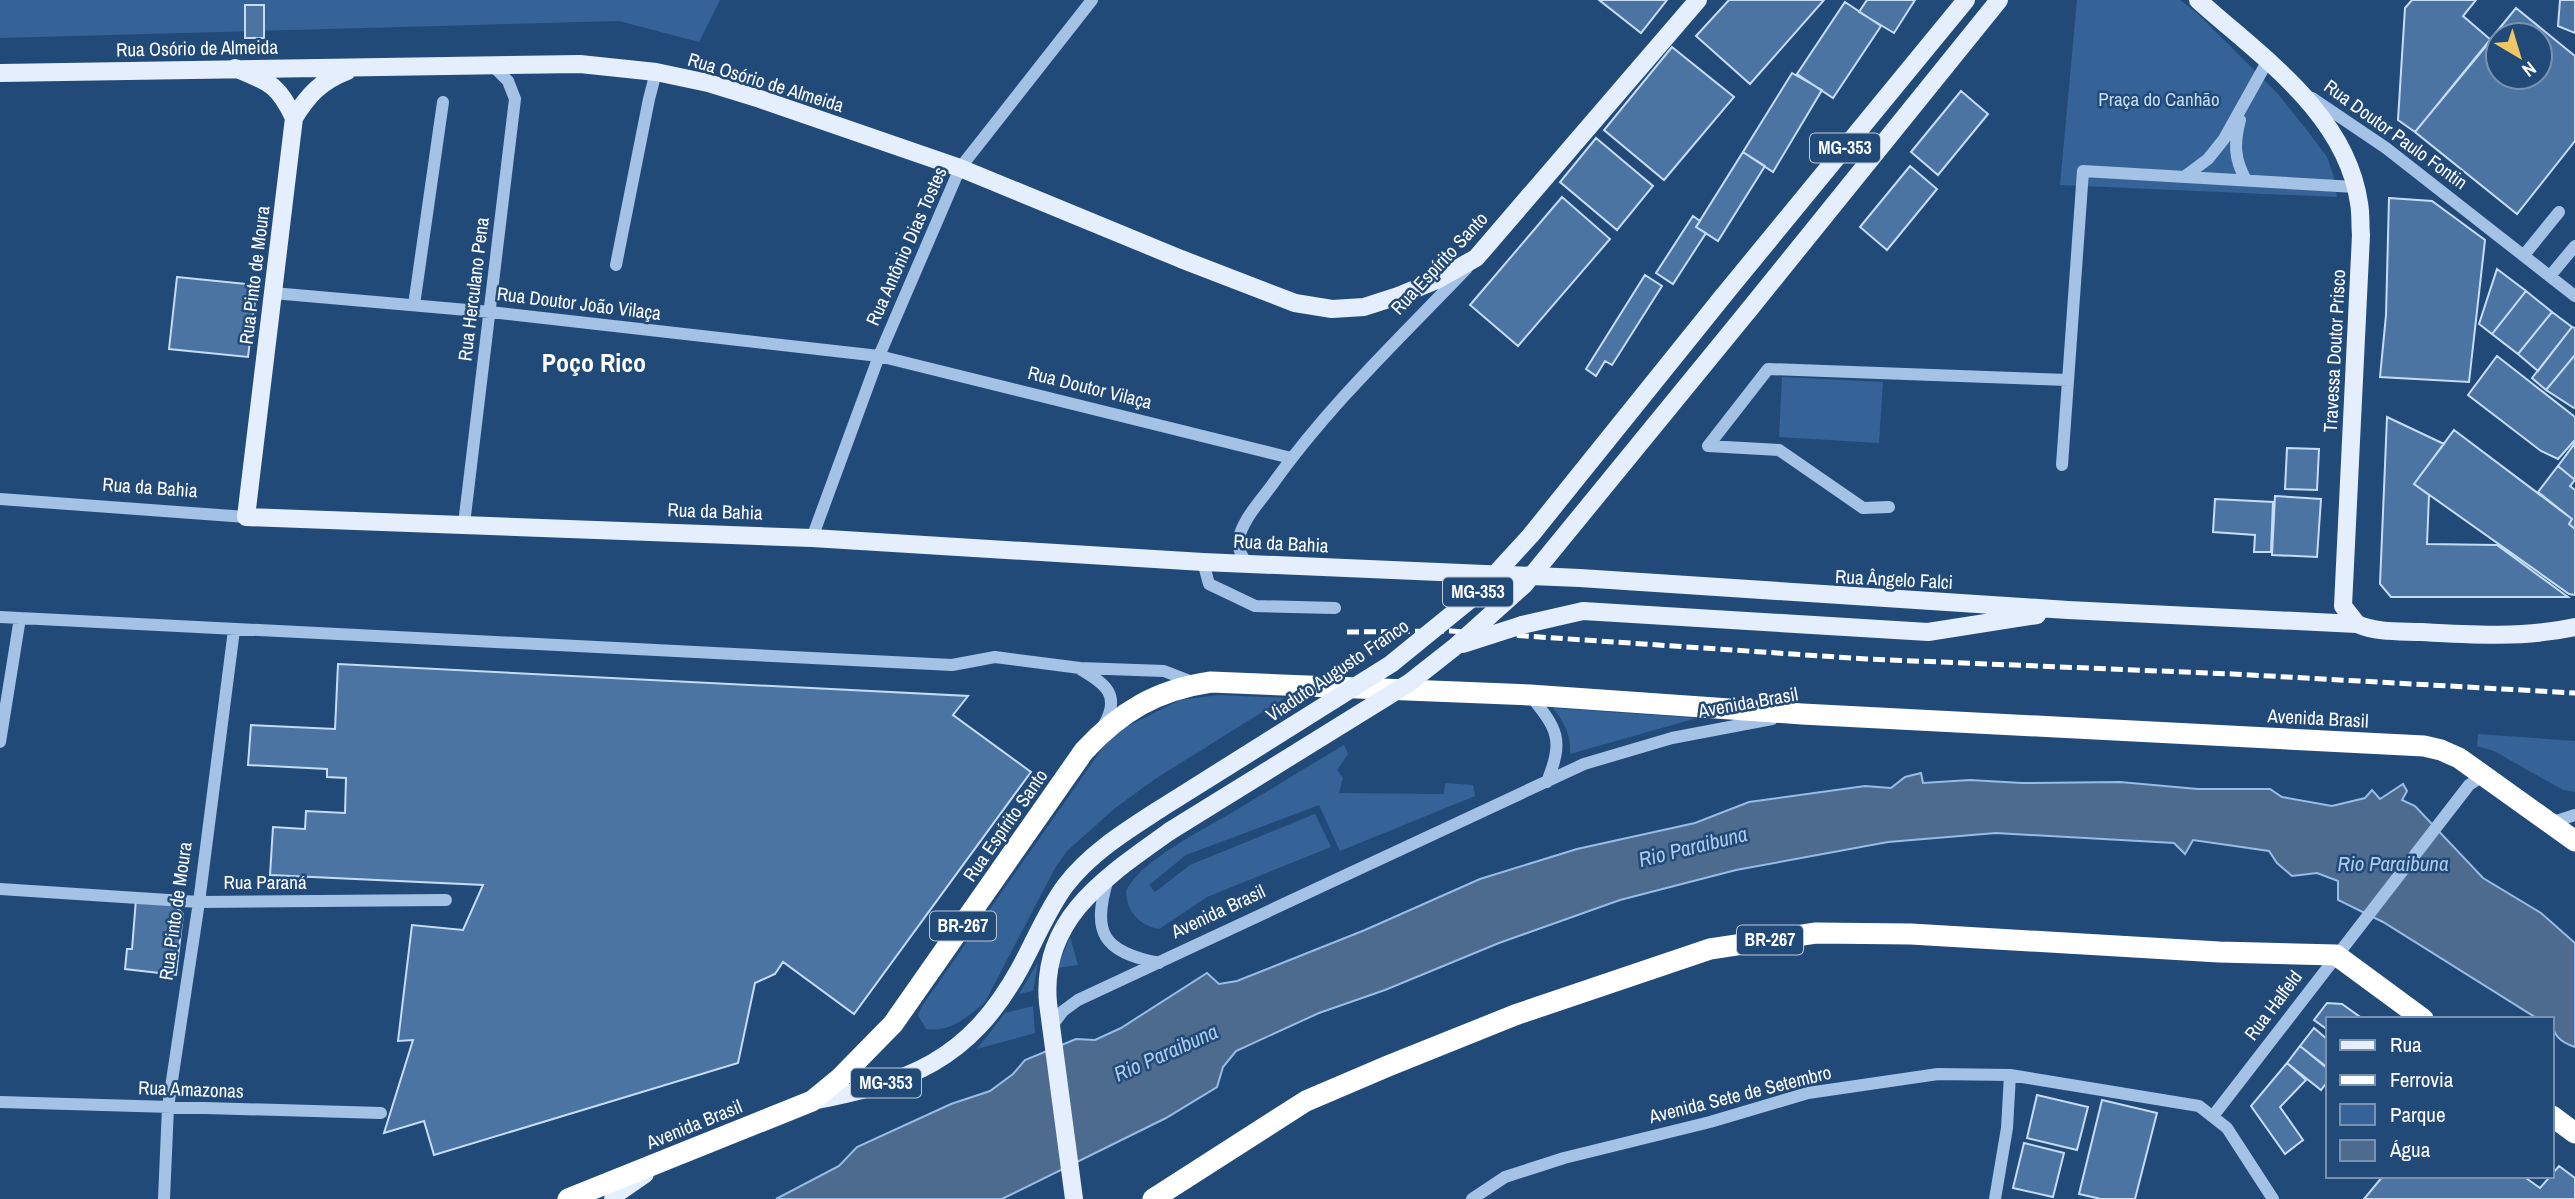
<svg xmlns="http://www.w3.org/2000/svg" width="2575" height="1199" font-family="'Archivo Narrow',sans-serif">
<style>
.green{fill:#356397}
.water{fill:#4d6b8e;stroke:#97bde6;stroke-width:2}
.building{fill:#4b74a3;stroke:#c6dcf4;stroke-width:2;fill-rule:evenodd}
.lines{fill:none;stroke-linecap:round;stroke-linejoin:round}
.minor{stroke:#a3c2e5;stroke-width:12}
.major{stroke:#e4eefc;stroke-width:18}
.highway{stroke:#fff;stroke-width:21}
.rail{stroke:#fff;stroke-width:5;stroke-dasharray:12 5;stroke-linecap:butt}
.major-bridge{stroke:#e4eefc;stroke-width:18}
.labels{text-anchor:middle;stroke-width:5;stroke-linejoin:round;paint-order:stroke}
.shield{fill:#224a79;stroke:#bdc9d7;stroke-width:2}
.shield-label{font-size:18px;font-weight:bold;fill:#fff}
.street-label{font-size:19px;fill:#fff;stroke:#224a79}
.park-label{font-size:19px;fill:#c6dcf4;stroke:#224a79}
.water-label{font-size:21px;font-style:italic;fill:#aecced;stroke:#224a79}
.district-label{font-size:26px;font-weight:bold;fill:#fff;stroke:#224a79}
</style>
<rect width="100%" height="100%" fill="#224a79"/>
<path class="green" d="M0,0h720l-21,42 -80,-21 -619,17z
M2077,0h103l16,12 82,82 28,35 21,28 6,17 4,23 -277,-12z
M1782,377l101,5 -4,61 -100,-6z
M1219,695l66,3 -130,81 -41,30 -47,42 -12,17 -70,134c-17,15 -36,31 -59,27l-8,-14 4,-9 182,-260 18,-17 58,-29z
M1553,708l144,10 -127,36c1,-20 -5,-30 -17,-46z
M2478,734l97,7v51l-12,-2 -69,-39 -17,-5z
M1344,745l4,9 -11,16 6,8 -4,15 105,1 1,-11 28,2 2,11 -135,55 -21,-46 -133,50 -37,30 6,7 35,-27 125,-51 16,33 -124,50 -48,32c-19,-3 -33,-18 -33,-38 15,-31 77,-61 107,-79 37,-22 74,-45 111,-67z
M1070,937l8,28 -21,3z
M1038,962l-5,29 -14,3z
M1033,1006l2,27 -58,16 28,-36z"/>
<path class="water" d="M1921,773l2,10 47,-3 52,3 98,-1 78,7h72l12,8 50,9 33,-8 7,-8 8,9 23,-15 4,7 -5,9 13,6 68,72 58,35 34,30v104c-15,-5 -23,-12 -23,-28h-14l-155,-97 -45,-22v-19l-21,-8 -25,3 -15,-13 -8,-12 -76,-11 -8,14 -11,-11 -178,-10 -108,9 -152,28 -116,30 -121,43 -114,47 -66,23 -83,38 -13,16 -6,20 -51,31 -164,81h-226l63,-33 18,-19 94,-43 39,-13 23,-17 12,-14 51,-21 19,1 26,-12 86,-55 12,11 18,-3 128,-51 115,-51 97,-30 118,-26 54,-21 116,-16 26,2 14,-11z"/>
<path class="building" d="M1599,0h68l-26,33z
M1729,0h95l-74,84 -54,-48z
M1867,0h48l-21,33 -35,-21z
M2412,0h64l-13,16 28,24 -76,92 -17,-12 7,-112z
M2560,0h15v33l-17,-7z
M1845,2l36,24 -48,72 -36,-24z
M245,5h19v33h-19z
M2516,8l59,48v85l-58,73 -102,-82zM2498,35h42v42h-42z
M1672,47l62,50 -70,83 -60,-50z
M1792,73l30,17 -49,82 -30,-20z
M1961,91l27,23 -50,61 -27,-23z
M1596,138l57,48 -36,44 -57,-48z
M1743,152l22,14 -47,75 -22,-14z
M1910,166l27,23 -50,61 -27,-23z
M1562,197l48,42 -92,107 -48,-41z
M2389,198l43,3 53,39 -16,142 -89,-5 6,-62z
M1693,216l7,5 -4,6 10,6 -33,51 -17,-11z
M2497,269l29,22 -34,43 -13,-10z
M1645,275l17,11 -50,79 -7,-4 -9,15 -10,-7z
M177,277l80,8 -9,72 -79,-8z
M2526,291l26,21 -34,42 -26,-20z
M2552,312l20,15 -34,44 -20,-17z
M2572,327l3,1v27l-29,35 -14,-12z
M2575,355v52l-1,1 -28,-18z
M2497,356l78,61v23l-17,19 -17,-8 -73,-56z
M2387,417l57,27 -30,40 15,11 -2,49 70,1 71,52h-177l-11,-13z
M2454,430l118,89 -3,5 6,5v66l-6,-1 -155,-110z
M2575,443v37l-17,-14z
M2287,448l32,1 -2,41 -32,-1z
M2558,466l17,14 -5,6 5,4v39l-6,-5 3,-5 -34,-27z
M2275,496l46,3 -4,58 -45,-2z
M2215,499l58,3 -2,50h-17l1,-17 -42,-3z
M338,664l630,32 -15,19 78,57 -177,242 -71,-52 -8,12 -20,9 -17,80 -304,92 -10,-34 -40,12 29,-93 -15,1 14,-116 51,5 20,-45 -213,-10 3,-48 32,2 1,-18 39,2 1,-35 -19,-1v-8l-79,-4 3,-40 84,4z
M136,899l35,2 12,13 -7,61 -51,-6 2,-20h5z
M2327,1003l15,1 21,15h-35v11l-14,-10z
M2314,1028l14,12v28l-28,-22z
M2300,1046l28,23v12l-7,9 -34,-27z
M2287,1063l19,17 -26,27 23,33 -18,14 -34,-48z
M2037,1095l51,12 -11,43 -50,-12z
M2102,1100l55,13 -22,86h-34l-22,-5z
M2024,1143l40,10 -11,44 -40,-9z
M2559,1166l16,12v21h-211l19,-23h140l17,12z"/>
<g class="lines">
<path class="minor" d="M2312,98l74,50 189,148
M2240,120c-6,23 -6,39 6,60
M2184,177l24,-18 16,-20 43,-77
M2524,255l35,-43
M616,265l33,-166 7,-27
M2550,276l25,-30
M273,293l217,19 389,44 412,102
M414,305l29,-203
M1708,446l60,-77 300,11
M1708,446l71,4 84,58 26,-1
M2062,465l21,-294 272,16
M0,499l246,18
M464,524l51,-425 -7,-18 -15,-15
M812,538l67,-182 81,-188 132,-168
M1203,562l6,22 46,22 80,2
M1247,564c-6,-9 -11,-18 -7,-30 6,-18 21,-34 32,-49 56,-79 128,-147 195,-217
M0,617l952,48 43,-8 85,11 84,3 31,12
M1080,669c26,15 41,26 24,56
M1530,695c28,35 34,44 17,87
M0,742l20,-124
M2550,823l25,-8
M1108,879c-17,54 -5,73 51,84
M0,889l199,13 247,-2
M1051,1027l12,-16 15,-11 506,-236 88,-26 100,-19
M0,1102l381,11
M2213,1116l256,-331 9,-6 10,-1
M164,1199l4,-92 31,-205 35,-272
M1472,1199l33,-22 59,-19 146,-36 98,-29 130,-19 72,1 189,31 28,22 46,71
M1995,1199l12,-71 3,-53"/>
<path class="major" d="M2198,0c62,56 148,113 161,203 2,10 1,22 2,32l-18,371 14,18
M235,68c34,14 43,16 59,50l-48,399 566,21 391,24 377,16 488,32 289,14c21,9 43,7 65,8 50,3 104,6 153,-5
M0,73l580,-9 76,8 52,11 52,16 200,69 221,91 114,44 37,6 32,-2 34,-11 39,-16 39,-22 222,-258
M294,118c14,-23 27,-37 53,-47
M1724,295l242,-295
M1748,311l251,-311
M1522,625l61,-14 345,21 109,-17
M812,1101c98,-19 156,-40 207,-131 15,-27 27,-58 46,-84 25,-33 61,-55 95,-77
M613,1199l6,-7 26,-18
M1074,1199l-26,-196c-8,-86 61,-128 122,-172"/>
<path class="highway" d="M2552,1116l23,17
M568,1199l244,-98 28,-23 53,-54 191,-273c37,-40 73,-61 127,-69l319,13 272,19 622,32 17,4 18,8 116,83
M1153,1199l153,-98 82,-35 127,-51 195,-66 106,-16 95,1 308,18 117,3 87,64"/>
<path class="rail" d="M1347,632l104,-1 415,28 367,15 342,19"/>
<path class="major-bridge" d="M1463,644l59,-19
M1160,809l231,-145 86,-70 54,-59 193,-240
M1170,831l239,-148 47,-37 68,-61 224,-274"/>
</g>
<g class="labels">
<g class="shield">
<rect x="1810" y="133.5" width="70" height="29" rx="5"/>
<rect x="1443" y="577.5" width="70" height="29" rx="5"/>
<rect x="930" y="911.5" width="66" height="29" rx="5"/>
<rect x="1737" y="925.5" width="66" height="29" rx="5"/>
<rect x="851" y="1068.5" width="70" height="29" rx="5"/>
</g>
<g class="shield-label">
<text x="1845" y="154">MG-353</text>
<text x="1478" y="598">MG-353</text>
<text x="963" y="932">BR-267</text>
<text x="1770" y="946">BR-267</text>
<text x="886" y="1089">MG-353</text>
</g>
<g class="street-label">
<text transform="translate(197 48) rotate(-1)" y="7">Rua Osório de Almeida</text>
<text transform="translate(766 82) rotate(17)" y="7">Rua Osório de Almeida</text>
<text transform="translate(2396 134) rotate(36)" y="7">Rua Doutor Paulo Fontin</text>
<text transform="translate(906 246) rotate(-66)" y="7">Rua Antônio Dias Tostes</text>
<text transform="translate(1439 263) rotate(-47)" y="7">Rua Espírito Santo</text>
<text transform="translate(254 275) rotate(-83)" y="7">Rua Pinto de Moura</text>
<text transform="translate(473 289) rotate(-83)" y="7">Rua Herculano Pena</text>
<text transform="translate(579 303) rotate(7)" y="7">Rua Doutor João Vilaça</text>
<text transform="translate(2334 351) rotate(-87)" y="7">Travessa Doutor Prisco</text>
<text transform="translate(1090 387) rotate(14)" y="7">Rua Doutor Vilaça</text>
<text transform="translate(150 487) rotate(4)" y="7">Rua da Bahia</text>
<text transform="translate(715 511) rotate(2)" y="7">Rua da Bahia</text>
<text transform="translate(1281 543) rotate(3)" y="7">Rua da Bahia</text>
<text transform="translate(1894 579) rotate(3)" y="7">Rua Ângelo Falci</text>
<text transform="translate(1337 670) rotate(-34)" y="7">Viaduto Augusto Franco</text>
<text transform="translate(1748 702) rotate(-10)" y="7">Avenida Brasil</text>
<text transform="translate(2318 718) rotate(3)" y="7">Avenida Brasil</text>
<text transform="translate(1005 825) rotate(-55)" y="7">Rua Espírito Santo</text>
<text x="265" y="889">Rua Paraná</text>
<text transform="translate(175 911) rotate(-82)" y="7">Rua Pinto de Moura</text>
<text transform="translate(1218 911) rotate(-25)" y="7">Avenida Brasil</text>
<text transform="translate(2273 1005) rotate(-53)" y="7">Rua Halfeld</text>
<text transform="translate(191 1089) rotate(2)" y="7">Rua Amazonas</text>
<text transform="translate(1740 1094) rotate(-14)" y="7">Avenida Sete de Setembro</text>
<text transform="translate(694 1124) rotate(-22)" y="7">Avenida Brasil</text>
</g>
<g class="park-label">
<text x="2159" y="106">Praça do Canhão</text>
</g>
<g class="water-label">
<text transform="translate(1693 847) rotate(-14)" y="7">Rio Paraibuna</text>
<text x="2393" y="871">Rio Paraibuna</text>
<text transform="translate(1166 1053) rotate(-24)" y="7">Rio Paraibuna</text>
</g>
<g class="district-label">
<text x="594" y="372">Poço Rico</text>
</g>
</g>
<rect x="2326" y="1017" width="228" height="161" fill="#224a79" stroke="#7a92af" stroke-width="2"/>
<rect x="2340" y="1040" width="35" height="10" fill="#e4eefc" stroke="#7a92af" stroke-width="2"/>
<text x="2390" y="1052" font-size="21" fill="#ffffff">Rua</text>
<rect x="2340" y="1075" width="35" height="10" fill="#ffffff" stroke="#7a92af" stroke-width="2"/>
<text x="2390" y="1087" font-size="21" fill="#ffffff">Ferrovia</text>
<rect x="2340" y="1104" width="35" height="21" fill="#356397" stroke="#7a92af" stroke-width="2"/>
<text x="2390" y="1122" font-size="21" fill="#ffffff">Parque</text>
<rect x="2340" y="1140" width="35" height="21" fill="#4d6b8e" stroke="#7a92af" stroke-width="2"/>
<text x="2390" y="1157" font-size="21" fill="#ffffff">Água</text>
<g transform="translate(2519 56) rotate(142)"><circle r="33" fill="#224a79" stroke="#7a92af" stroke-width="2"/>
<path d="M0-5L12 26L0 18L-12 26Z" fill="#f1c665"/>
<text y="-10" font-size="19" font-weight="bold" text-anchor="middle" fill="#ffffff">N</text>
</g>
</svg>
